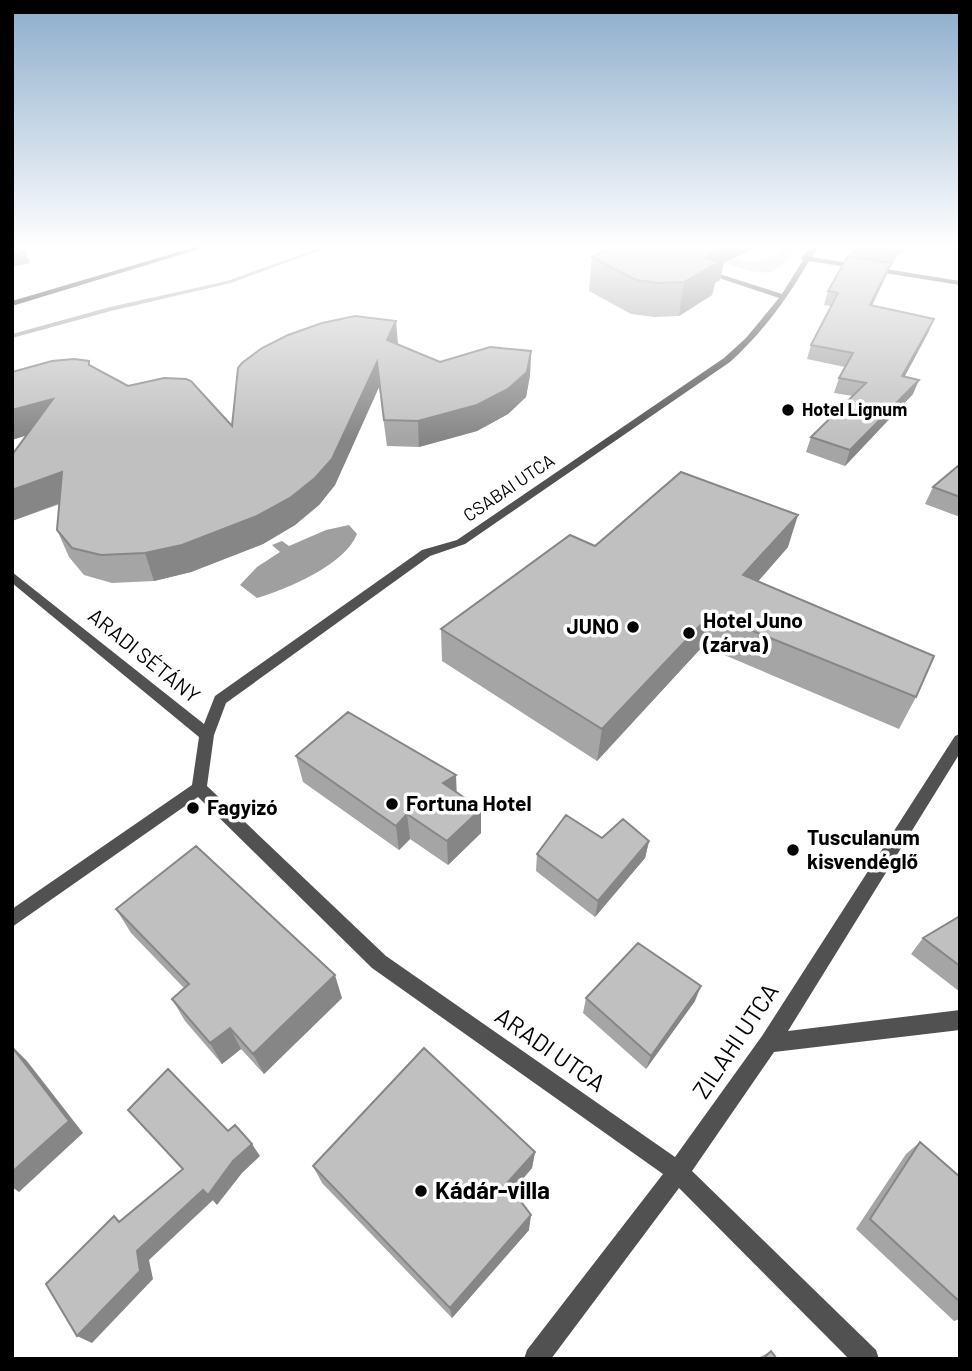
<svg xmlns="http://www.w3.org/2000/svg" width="972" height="1371" font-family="Barlow,sans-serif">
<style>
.green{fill:#d8d8d8}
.water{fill:#9f9f9f}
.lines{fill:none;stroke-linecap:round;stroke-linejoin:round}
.stream{fill:#9f9f9f;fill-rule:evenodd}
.street{fill:#515151;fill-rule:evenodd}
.secondary{fill:#1e1e1e;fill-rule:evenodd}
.wall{fill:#a5a5a5}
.shaded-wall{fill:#868686}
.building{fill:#c0c0c0;stroke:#868686;stroke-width:2}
.poi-dot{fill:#000;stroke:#fff;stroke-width:2.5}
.labels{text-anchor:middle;stroke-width:7;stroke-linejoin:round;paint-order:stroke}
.far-poi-label{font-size:18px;font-weight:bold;fill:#000;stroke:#fff;text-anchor:start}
.far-street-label{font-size:18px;fill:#000;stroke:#fff}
.poi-label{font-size:21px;font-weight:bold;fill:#000;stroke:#fff;text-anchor:start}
.street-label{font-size:21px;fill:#000;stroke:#fff}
.near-street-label{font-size:24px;fill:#000;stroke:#fff}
.near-poi-label{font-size:24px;font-weight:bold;fill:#000;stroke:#fff;text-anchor:start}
</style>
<rect width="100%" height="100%" fill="#fff"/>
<path class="green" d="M776,247h21c-6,7 -14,20 -23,24 -15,8 -59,-13 -76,-19 27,-10 49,26 82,0v-4z"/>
<path class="water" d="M349,525l8,9c-12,31 -70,55 -100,64l-17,-13 17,-18 23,-15 -8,-7 10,-4 7,5 37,-16z"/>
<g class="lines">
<path class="stream" d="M322,247h7l-98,36 -120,28 -99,27v-4l98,-27 117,-26z"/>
<path class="street" d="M811,247h7l-6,10 148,24v4l-151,-24c-22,38 -46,71 -79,101l-265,182 -35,12 -204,147 -12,32 -7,51 179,170 289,201 87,-121 193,-300 5,-2v19l-172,278 172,-21v20l-186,22 -82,119 184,179 3,9h-30l-170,-171 -128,171h-27l3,-9 136,-176 -291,-206 -174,-171 -186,130v-18l180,-124 7,-48 -187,-154v-11l192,152 11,-28 207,-146 35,-10 267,-182 22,-20 33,-40 -78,-26v-4l81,26 21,-34 -2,-2z"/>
<path class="secondary" d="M195,247h11l-194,59v-5z"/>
</g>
<path class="wall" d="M613,247h146l-35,15 -4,18 -5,3 -3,12 -33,21 -25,1 -23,-3 -42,-23 3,-34z
M854,247h51l-5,8h-3l-6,12h-2l-3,9 -14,30 62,13 -6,14 -24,43 9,18 -68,72 -39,-14 5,-15 42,-41 -19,-3 5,-15 6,-11 -38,-8 4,-14 20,-39 -7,-1 4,-14 23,-34z
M397,345l43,17 91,-11 -1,24 -4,22 -18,17 -31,17 -58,16 -32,-1 -8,-59 -44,98 -16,20 -24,20 -32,19 -72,28 -37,9 -42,2 -28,-8 -15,-18 -12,-27 3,-26 -48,17 15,-86 64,-69 37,20 104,40z
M960,465v52l-35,-13 8,-17z
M595,546l193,1 -30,34 158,116 -17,32 -196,-83 -106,115 -155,-100 -1,-32z
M296,756l160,19v17l25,17v24l-33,32 -38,-26 -11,11 -96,-68z
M602,838l47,3 -4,17 -50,59 -59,-46 1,-17z
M116,909l226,89 -78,76 -23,-25 -19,15 -37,-43 -13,-22 12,-11 -53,-55z
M960,916v76l-49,-38 12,-16z
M586,998l109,3 -49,68 -63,-56z
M920,1142l40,35v142l-6,2 -98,-92 50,-75z
M535,1152l-3,16 -19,23 16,39 -77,88 -130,-135 -9,-17z
M771,1351l6,8h-19l2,-2z"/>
<path class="shaded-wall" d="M715,247h44l-35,15 -4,18 -5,3 -3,12 -33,21 5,-34z
M897,247h2l-8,20z
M26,253l4,10 -18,4v-11z
M891,263l-5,13 -21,43 5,-14z
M934,319l-6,14 -31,58 5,-15z
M396,321l2,23 -11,-4z
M531,351l-1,24 -4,22 -18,17 -31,17 -58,16 -1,-26z
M377,362l2,25 -44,98 -16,20 -24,20 -32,19 -72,28 -37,9 -9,-28z
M919,380l-6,14 -68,72 5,-16z
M53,399l10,25 -51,16v-30z
M62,472l11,26 -61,23v-31z
M798,515l-10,32 -53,61 8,-33z
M711,614l-8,32 -106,115 5,-32z
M456,775l1,25 -14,-17z
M481,809v24l-33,32 -1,-24z
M407,814l3,25 -11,11 -3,-24z
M649,841l-4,17 -50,59 3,-16z
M335,975l7,23 -78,76 -11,-20z
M701,986l-6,15 -49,68 5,-13z
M230,1028l11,21 -19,15 -12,-21z
M13,1047l14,14 56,72 -64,59 -7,-5z
M252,1144l8,12 -18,17 -25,32 -9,-10 25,-34z
M535,1152l-3,16 -26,30 1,-15z
M203,1190l10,10 -64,60 4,19 -61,64 -15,-7 60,-85z
M531,1215l-2,15 -77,88 -2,-10z"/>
<path class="building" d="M12,247h3l11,6 -14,3z
M613,247h113l-21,11 14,4 -35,20 -25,1 -23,-3 -44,-23z
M848,256l43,7 -21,42 64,14 -32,57 17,4 -69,70 -39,-13 55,-54 -27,-5 14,-25 -42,-8 27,-52 -10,-2z
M355,316l41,5 -9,19 53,22 50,-15 41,4 -4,21 -19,17 -31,16 -59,16 -34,-1 -7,-58 -45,97 -17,19 -25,20 -33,18 -75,29 -37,8 -44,2 -29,-7 -15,-18 5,-58 -50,18v-35l41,-56 -41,11v-38l40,-11 22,-2 15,2v4l39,21 36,-8 22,1 5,2 41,45 6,-58 4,-5 20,-15 26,-13 34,-12z
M959,465l1,32 -27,-10z
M681,472l117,43 -55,60 191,81 -18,41 -205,-83 -109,115 -161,-100 129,-94 25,11z
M348,712l108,63 -13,8 38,26 -34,32 -40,-27 -11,12 -100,-70z
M566,815l36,23 21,-19 26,22 -51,60 -61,-47z
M196,846l139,129 -82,79 -23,-26 -20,15 -38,-44 17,-15 -73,-75z
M960,916v50l-37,-28z
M638,943l63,43 -50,70 -65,-58z
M12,1047l57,74 -57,51z
M424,1048l111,104 -28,31 24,32 -81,93 -137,-142z
M168,1069l60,62 7,-6 17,19 -19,17 -25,34 -5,-5 -66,61 3,20 -63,65 -31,-52 68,-68 5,6 64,-53 -55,-59z
M920,1142l40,35v125l-90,-83z
M771,1351l6,8h-14z"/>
<linearGradient id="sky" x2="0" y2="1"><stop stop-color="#8baccb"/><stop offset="0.56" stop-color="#fff"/><stop offset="1" stop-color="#fff" stop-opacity="0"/></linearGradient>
<rect width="972" height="439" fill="url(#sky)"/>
<g class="poi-dot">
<circle cx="788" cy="410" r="7"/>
<circle cx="633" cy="627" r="7"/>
<circle cx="689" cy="633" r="7"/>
<circle cx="392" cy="804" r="7"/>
<circle cx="193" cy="808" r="7"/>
<circle cx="793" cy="850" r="7"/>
<circle cx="421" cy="1191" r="7"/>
</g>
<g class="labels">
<g class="far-poi-label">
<text x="802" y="416">Hotel Lignum</text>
</g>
<g class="far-street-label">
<text transform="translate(509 488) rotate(-34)" y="6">CSABAI UTCA</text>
</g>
<g class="poi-label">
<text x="703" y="628">Hotel Juno<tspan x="703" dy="24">(zárva)</tspan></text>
<text x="619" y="634" text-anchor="end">JUNO</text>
<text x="406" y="811">Fortuna Hotel</text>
<text x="207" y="815">Fagyizó</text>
<text x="807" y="845">Tusculanum<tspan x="807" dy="24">kisvendéglő</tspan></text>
</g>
<g class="street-label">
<text transform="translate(144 656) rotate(39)" y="7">ARADI SÉTÁNY</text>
</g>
<g class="near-street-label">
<text transform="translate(736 1041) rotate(-56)" y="8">ZILAHI UTCA</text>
<text transform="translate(550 1050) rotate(35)" y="8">ARADI UTCA</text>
</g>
<g class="near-poi-label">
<text x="435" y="1199">Kádár-villa</text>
</g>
</g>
<rect width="972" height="1371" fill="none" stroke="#000000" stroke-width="28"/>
</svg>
